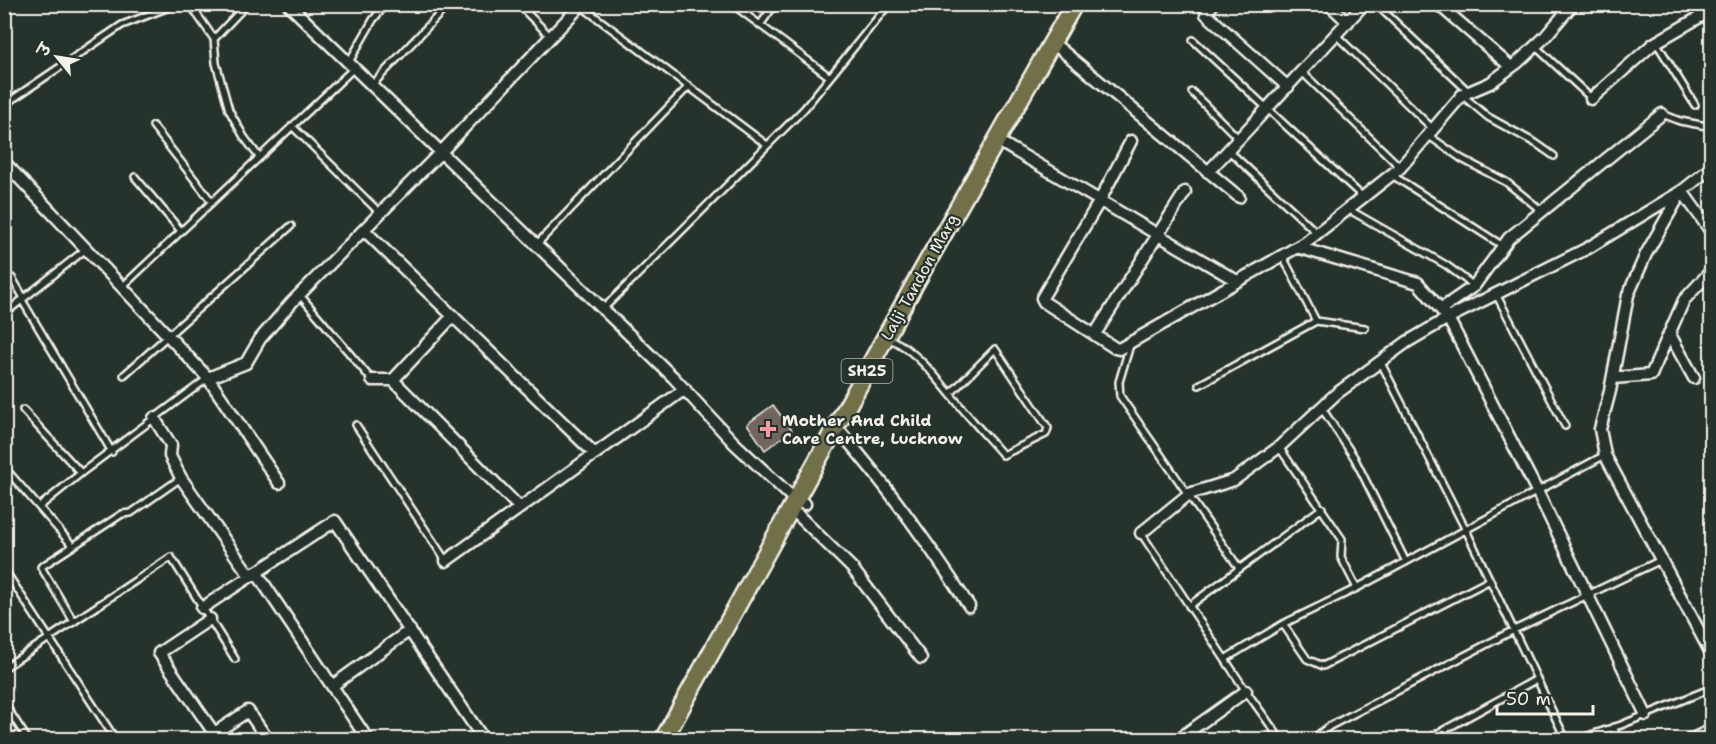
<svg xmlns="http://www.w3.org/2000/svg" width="1716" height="744" font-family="'Shantell Sans','Playpen Sans Deva',sans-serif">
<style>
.building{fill:#71655e;stroke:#f4f1e8;stroke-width:1.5}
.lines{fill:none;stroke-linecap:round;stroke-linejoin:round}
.service-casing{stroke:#f4f1e8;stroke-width:10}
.minor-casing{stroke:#f4f1e8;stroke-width:15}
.primary-casing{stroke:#f4f1e8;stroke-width:21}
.service{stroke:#26332d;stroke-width:5}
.minor{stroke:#26332d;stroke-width:10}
.primary{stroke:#726f4a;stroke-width:16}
.poi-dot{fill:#ff9aa2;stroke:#26332d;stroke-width:2}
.labels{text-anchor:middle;stroke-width:4.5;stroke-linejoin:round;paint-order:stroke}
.shield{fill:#26332d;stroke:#b6b8b0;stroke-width:1.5}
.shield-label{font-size:15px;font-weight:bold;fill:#f4f1e8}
.street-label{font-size:16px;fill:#f4f1e8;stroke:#26332d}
.poi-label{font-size:16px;font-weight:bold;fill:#f4f1e8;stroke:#26332d;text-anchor:start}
</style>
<rect width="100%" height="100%" fill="#26332d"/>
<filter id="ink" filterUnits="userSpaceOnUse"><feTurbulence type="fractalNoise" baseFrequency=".0167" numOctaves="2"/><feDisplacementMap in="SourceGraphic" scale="12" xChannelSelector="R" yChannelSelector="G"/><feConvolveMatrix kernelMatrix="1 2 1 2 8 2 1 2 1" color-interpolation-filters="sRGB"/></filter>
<g filter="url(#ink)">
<path class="building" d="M773,405l19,25 -27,20 -18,-26z"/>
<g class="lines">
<defs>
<path id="service" d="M190,4l24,35 2,24 13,47 15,27 15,20
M518,4l33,33
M732,4l98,73
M1376,4l93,88
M581,6l186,139
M760,25l15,-21
M1336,35l97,94
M214,39l33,-35
M1193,40l170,157
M1656,42l39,63
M1535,46l56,52
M349,62l24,-42 13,-16
M1302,72l98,95
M371,86l78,-82
M1192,92l47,47
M1462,95l26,22 49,27 17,12
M4,105l118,-80 55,-21
M1662,114l18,7 32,6
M153,126l59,76
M292,126l88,87
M1429,136l33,23 44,23 36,29
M1228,150l89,83
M1392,175l111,71
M135,177l46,54
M1348,209l98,56 28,21
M536,245l153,-159
M1282,255l34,66 49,7
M4,279l8,-1 12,20
M122,287l231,-218
M1496,294l69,132
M300,295l72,85
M22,300l90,152
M603,309l201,-200 85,-105
M4,314l82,-65
M886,338c31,8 65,59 86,82 10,12 21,23 31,35l43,-21 2,-6 -53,-79 -45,45
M1130,345l-11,37 1,14 119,172
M1380,361l86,169 100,210
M124,375l167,-149
M1199,385l117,-64
M1321,407l33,50 52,105
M23,410l58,63
M356,425l90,136
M1279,447l63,92 -1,18 16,31
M4,467l69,79
M39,507l42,-34 127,-95
M1141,533l105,158 35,49
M4,569l112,171
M1189,606l133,-98
M74,622l-33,-55 81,-53 9,-1 50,-35
M1283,624l24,35 16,7 167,-86
M1225,659l58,-35 74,-36 248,-133
M4,668l167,-111 64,102
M4,703l24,37
M1613,727l6,13
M1311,740l19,-14 184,-96 147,-70
M1426,740l111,-61
M1576,740l45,-15 91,-37
M1684,740l28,-13"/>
<path id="minor" d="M288,4l385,373 61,66 61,57 10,4
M1213,4l-7,10 82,73
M1329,4l19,18
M1438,4l73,63
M1059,48l180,149
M1591,99l62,-55 59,-34
M1131,141l-32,61 -57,96 2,4 71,46 4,1 187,-107 94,-74 62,-73 28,-12 27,-20 27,-25 29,-34
M1005,145l232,136
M4,162l204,216 71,105
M1208,172l156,-168
M364,230l231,224
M1712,233l-30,-42 -36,63 -18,41 -18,96 -10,38 5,26 107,200
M1297,247l121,36 30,35 89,173 109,224
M1441,309l33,-23 35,-48 153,-124
M1669,333l25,45
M1095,334l90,-142
M208,378l38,-15 14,-24 32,-37 148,-149 142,-149
M1613,378l38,-3 33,-75 28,-30
M372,380h21l60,-64
M393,380l127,128
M154,418l17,27 -1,11 11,22 69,98
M842,434c47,54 88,112 127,172
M798,515l54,53 69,90
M1141,533l48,-39 45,-14 45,-33 57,-53 71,-52 41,-24 140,-70 94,-57 30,-24
M446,561l239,-172
M256,572l112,168
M202,608l133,-87 149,219
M210,619l-51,34 55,80
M332,686l78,-56
M204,740l44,-29 20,29
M1177,740l69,-49"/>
<path id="primary" d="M663,740l254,-460 157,-276"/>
</defs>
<use href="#service" class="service-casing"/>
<use href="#minor" class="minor-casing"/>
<use href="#primary" class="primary-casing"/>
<use href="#service" class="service"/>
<use href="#minor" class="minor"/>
<use href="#primary" class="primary"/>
</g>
</g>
<path class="poi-dot" d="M765 420h6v6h6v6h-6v6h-6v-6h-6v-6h6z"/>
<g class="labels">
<rect class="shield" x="841.5" y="359" width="51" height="24" rx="4.5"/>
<g class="shield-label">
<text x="867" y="376">SH25</text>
</g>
<g class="street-label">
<text transform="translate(919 277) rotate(-61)" y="6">Lalji Tandon Marg</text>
</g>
<g class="poi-label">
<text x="782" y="426">Mother And Child<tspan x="782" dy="18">Care Centre, Lucknow</tspan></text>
</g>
</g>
<rect width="1716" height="744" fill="none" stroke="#26332d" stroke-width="24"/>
<rect x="12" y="12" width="1692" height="720" fill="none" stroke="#f4f1e8" stroke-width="2" filter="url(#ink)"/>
<g transform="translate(57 57) rotate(300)" stroke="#26332d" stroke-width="4.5" paint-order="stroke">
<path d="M0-4.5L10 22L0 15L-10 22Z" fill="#f4f1e8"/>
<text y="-9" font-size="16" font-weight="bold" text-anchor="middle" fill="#f4f1e8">उ</text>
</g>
<path d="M1497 705v9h96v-9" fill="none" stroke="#f4f1e8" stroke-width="3"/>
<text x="1506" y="705" font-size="18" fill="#f4f1e8" stroke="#26332d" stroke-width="4.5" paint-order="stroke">50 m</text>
</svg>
